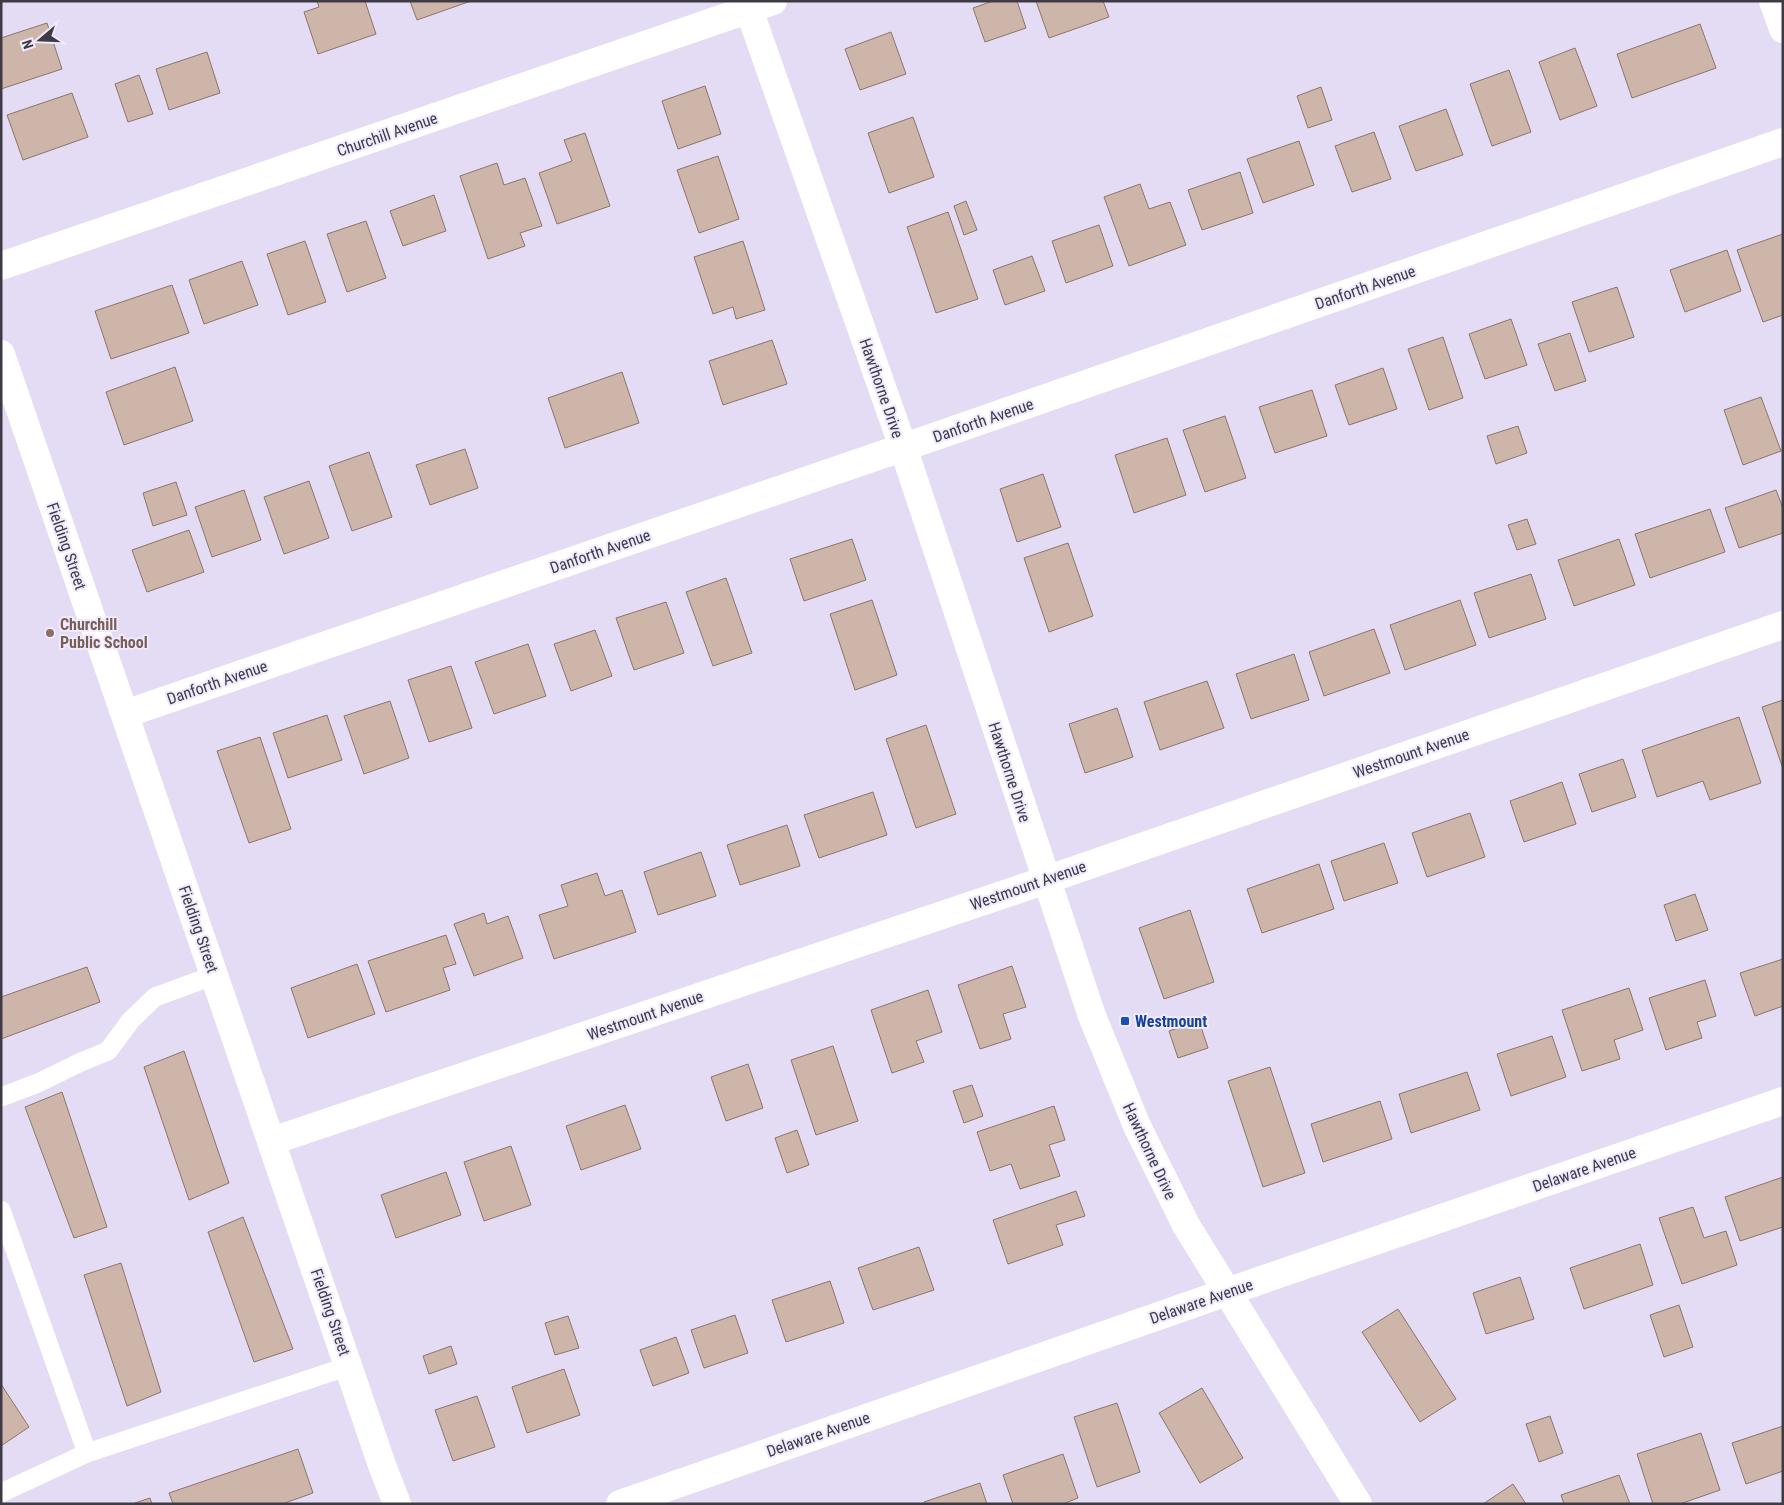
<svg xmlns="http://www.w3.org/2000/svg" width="1784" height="1505" font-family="'Roboto Condensed',sans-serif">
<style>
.building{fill:#ceb5a9;stroke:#8c756a}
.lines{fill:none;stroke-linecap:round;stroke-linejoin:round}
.service{stroke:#fff;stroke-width:19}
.minor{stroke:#fff;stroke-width:28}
.tertiary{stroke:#fff;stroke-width:28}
.education-dot{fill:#8d6e63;stroke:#f0eafe;stroke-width:2}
.transit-dot{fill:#1a4fb4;stroke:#f0eafe;stroke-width:2}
.labels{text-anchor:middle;stroke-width:4;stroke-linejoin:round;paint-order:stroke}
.street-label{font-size:16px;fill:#3e3b44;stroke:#f0eafe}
.education-label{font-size:16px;font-weight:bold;fill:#785e54;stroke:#f0eafe;text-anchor:start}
.transit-label{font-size:16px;font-weight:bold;fill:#164399;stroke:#f0eafe;text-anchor:start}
</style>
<rect width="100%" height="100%" fill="#e3dcf4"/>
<path class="building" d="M317,1h48l11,33 -58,20 -14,-42 15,-5z
M410,1h61l-54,19z
M993,1h24l9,27 -41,14 -12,-34z
M1036,1h67l6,16 -60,21z
M47,23l15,46 -61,20v-51z
M1700,24l16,44 -84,30 -15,-44z
M891,32l15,42 -46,16 -15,-41z
M1575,48l22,58 -37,14 -21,-58z
M207,52l13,41 -51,17 -13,-41z
M1509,70l22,62 -39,14 -22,-62z
M139,75l14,39 -25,8 -13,-38z
M705,86l16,48 -43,15 -16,-48z
M1321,87l11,33 -24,8 -11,-32z
M72,93l16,44 -65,23 -16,-45z
M1446,109l17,46 -47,16 -17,-45z
M913,117l21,60 -45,16 -21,-60z
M1374,132l17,47 -39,13 -17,-46z
M585,133l25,73 -53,18 -18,-51 33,-12 -8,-21z
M1299,141l15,44 -51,18 -16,-44z
M718,156l21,63 -40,14 -22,-63z
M497,163l7,22 21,-7 17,48 -22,7 5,13 -37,13 -28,-83z
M1240,172l13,41 -51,17 -14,-40z
M1140,184l9,25 21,-7 16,43 -57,21 -25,-69z
M434,195l12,36 -43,15 -13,-35z
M966,201l11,29 -13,5 -10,-29z
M948,212l30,87 -42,14 -29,-86z
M366,221l20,57 -39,14 -20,-58z
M1099,225l14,41 -47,17 -14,-42z
M1783,234v81l-20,7 -26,-72z
M305,241l21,61 -38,13 -21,-61z
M743,241l22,69 -29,9 -3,-12 -20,7 -19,-57z
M1727,250l14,41 -56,21 -15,-42z
M1032,256l13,35 -40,14 -12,-35z
M242,261l16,44 -54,19 -15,-44z
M172,285l17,48 -78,26 -16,-48z
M1617,287l17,50 -45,15 -17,-50z
M1511,319l16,46 -42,14 -16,-45z
M1570,333l16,48 -31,10 -17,-47z
M1443,337l20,61 -34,12 -21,-61z
M772,340l15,44 -64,21 -14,-44z
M175,367l18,54 -69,24 -18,-53z
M1383,368l14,41 -48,16 -14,-40z
M622,372l17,51 -74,25 -17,-50z
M1312,390l15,46 -52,17 -16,-46z
M1761,397l20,54 -38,14 -19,-55z
M1225,416l21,62 -41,14 -22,-62z
M1518,426l9,27 -31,11 -9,-28z
M1167,438l19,57 -52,18 -19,-58z
M465,449l13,39 -48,17 -14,-40z
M369,452l23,65 -40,14 -23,-65z
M1043,474l18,53 -44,15 -17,-53z
M309,481l20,57 -45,16 -20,-57z
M176,482l11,33 -34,11 -10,-33z
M244,490l17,50 -49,17 -17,-50z
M1776,490l7,18v25l-44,15 -14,-40z
M1710,509l15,43 -75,26 -15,-44z
M1527,519l9,25 -19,6 -9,-25z
M189,530l15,42 -57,20 -15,-42z
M852,539l14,41 -62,21 -14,-42z
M1619,539l16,46 -61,21 -16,-46z
M1068,543l25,73 -44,16 -25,-74z
M1531,574l15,45 -57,19 -15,-45z
M726,578l26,75 -39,13 -27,-74z
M872,600l25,75 -42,15 -25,-76z
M1460,600l16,45 -71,25 -15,-45z
M666,602l18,51 -50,17 -18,-52z
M1374,629l16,44 -66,23 -15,-44z
M595,630l17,46 -41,15 -17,-47z
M528,644l18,52 -52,18 -19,-52z
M1294,654l15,46 -58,19 -15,-45z
M451,666l21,62 -43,14 -21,-62z
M1207,681l17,47 -64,22 -16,-48z
M1783,700v69l-21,-62z
M390,701l19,57 -45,16 -20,-58z
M1117,708l16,49 -48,16 -16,-49z
M327,715l15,45 -54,18 -15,-45z
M1739,717l22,66 -51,17 -7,-19 -46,16 -15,-47z
M926,725l30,89 -40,14 -30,-89z
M260,737l31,92 -42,14 -32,-92z
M1623,759l13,38 -44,15 -13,-38z
M1562,782l14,42 -52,18 -14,-41z
M873,792l14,43 -68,23 -15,-43z
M1470,813l15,44 -58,20 -15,-44z
M787,825l13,41 -60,19 -13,-40z
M1384,843l14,40 -54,18 -13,-40z
M701,852l15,44 -58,19 -14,-43z
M1319,864l15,45 -72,24 -15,-44z
M597,873l8,23 17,-6 14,42 -82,27 -15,-44 29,-9 -7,-21z
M1695,894l13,36 -32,11 -12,-36z
M1190,910l24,72 -50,17 -25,-71z
M484,913l3,11 21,-8 15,42 -49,18 -20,-52z
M446,935l10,29 -13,4 7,22 -64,22 -18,-51z
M1783,959v47l-28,10 -15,-43z
M357,964l18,50 -67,24 -17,-50z
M1012,966l14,41 -23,7 8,25 -31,10 -22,-64z
M87,967l13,35 -99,37v-42z
M1705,980l11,36 -19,6 5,16 -36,12 -17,-52z
M1629,988l14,42 -29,10 6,19 -38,12 -20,-61z
M928,990l14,42 -26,9 8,21 -32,11 -21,-63z
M1199,1021l9,27 -30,10 -9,-27z
M1552,1036l14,41 -55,19 -14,-42z
M833,1046l25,75 -42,14 -25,-75z
M184,1051l45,132 -40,17 -45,-133z
M748,1064l15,44 -37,13 -15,-44z
M1270,1067l35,106 -42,14 -35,-106z
M1467,1072l13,38 -69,23 -12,-39z
M972,1085l11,31 -19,7 -11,-32z
M62,1092l45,135 -33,11 -49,-131z
M1380,1101l12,38 -69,23 -12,-38z
M625,1105l16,44 -60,21 -15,-44z
M1054,1106l11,34 -16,5 11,31 -40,13 -9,-25 -21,7 -13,-39z
M797,1130l12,35 -22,8 -12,-35z
M511,1146l20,59 -47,16 -20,-59z
M446,1172l15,43 -65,23 -15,-43z
M1783,1177v50l-43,14 -15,-44z
M1076,1191l9,25 -29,9 7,20 -55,19 -15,-44z
M1693,1207l11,31 22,-7 11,34 -55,19 -23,-66z
M243,1217l50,132 -39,13 -46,-130z
M1640,1244l13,41 -69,24 -14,-41z
M919,1247l15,43 -61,20 -15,-42z
M121,1263l40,129 -34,14 -43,-131z
M1520,1277l14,42 -48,15 -13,-41z
M830,1281l14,42 -58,19 -14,-42z
M1679,1305l14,42 -29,10 -14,-42z
M1398,1309l58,90 -36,23 -58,-90z
M735,1315l13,38 -44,15 -13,-38z
M568,1316l11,32 -24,7 -10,-32z
M676,1337l13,36 -36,13 -13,-36z
M451,1346l6,18 -28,10 -6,-18z
M564,1369l16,46 -53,18 -15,-46z
M1,1384l28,43 -28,19z
M1202,1388l41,70 -43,25 -41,-70z
M477,1396l18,51 -42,14 -18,-51z
M1117,1403l23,69 -43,15 -23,-70z
M1550,1416l13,37 -24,9 -13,-38z
M1783,1426v45l-37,13 -14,-41z
M1701,1433l19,57 -40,14h-27l-16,-50z
M298,1449l15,44 -31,11h-109l-4,-11z
M1063,1454l15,44 -15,6h-50l-10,-29z
M1619,1475l11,29h-66l-3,-9z
M980,1483l7,21h-62l-1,-2z
M1513,1484l13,20h-43z
M150,1498l2,6h-20z"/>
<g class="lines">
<path class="service" d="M1,1097l37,-14 43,-21 27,-11 23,-31 24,-23 60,-22
M1,1210l86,243
M1,1493l86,-40 262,-87"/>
<path class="minor" d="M1773,1l10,28
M1,266l772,-265
M1,354l381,1111 15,39
M125,714l823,-282 835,-290
M272,1141l774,-261
M620,1504l650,-227 513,-176"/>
<path class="tertiary" d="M746,1l157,446 189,569 45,110 49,99 172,279
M1046,880l737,-255"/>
</g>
<circle class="education-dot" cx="50" cy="633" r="5"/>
<rect class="transit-dot" x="1120" y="1016" width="10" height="10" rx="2.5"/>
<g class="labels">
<g class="street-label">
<text transform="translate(387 134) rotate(-19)" y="6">Churchill Avenue</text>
<text transform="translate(1365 287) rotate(-19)" y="6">Danforth Avenue</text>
<text transform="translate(882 388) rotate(71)" y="6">Hawthorne Drive</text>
<text transform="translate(983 420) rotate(-19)" y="6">Danforth Avenue</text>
<text transform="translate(67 546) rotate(71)" y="6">Fielding Street</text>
<text transform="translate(600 551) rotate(-19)" y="6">Danforth Avenue</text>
<text transform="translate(217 682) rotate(-19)" y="6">Danforth Avenue</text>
<text transform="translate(1411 753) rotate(-19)" y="6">Westmount Avenue</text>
<text transform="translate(1010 772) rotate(72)" y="6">Hawthorne Drive</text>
<text transform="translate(1028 885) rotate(-19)" y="6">Westmount Avenue</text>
<text transform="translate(199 929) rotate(71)" y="6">Fielding Street</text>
<text transform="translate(645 1015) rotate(-19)" y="6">Westmount Avenue</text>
<text transform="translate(1150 1151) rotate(65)" y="6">Hawthorne Drive</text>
<text transform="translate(1584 1169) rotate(-19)" y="6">Delaware Avenue</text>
<text transform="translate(1201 1301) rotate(-19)" y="6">Delaware Avenue</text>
<text transform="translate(331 1312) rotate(71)" y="6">Fielding Street</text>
<text transform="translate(818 1434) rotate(-19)" y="6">Delaware Avenue</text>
</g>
<g class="education-label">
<text x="60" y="630">Churchill<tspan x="60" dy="18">Public School</tspan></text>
</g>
<g class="transit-label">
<text x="1135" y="1027">Westmount</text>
</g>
</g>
<rect width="1784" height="1505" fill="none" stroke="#3e3b44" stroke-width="5"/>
<g transform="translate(40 40) rotate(251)" stroke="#f0eafe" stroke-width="4" paint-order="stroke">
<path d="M0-4L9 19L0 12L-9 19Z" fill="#3e3b44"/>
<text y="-8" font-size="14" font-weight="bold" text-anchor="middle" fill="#3e3b44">N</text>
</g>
</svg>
